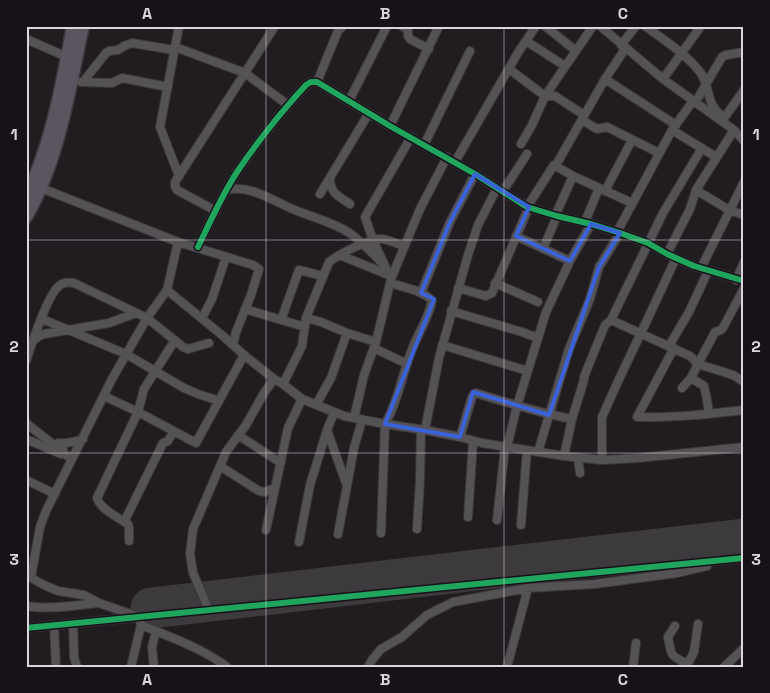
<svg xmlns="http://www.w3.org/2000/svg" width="770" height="693" font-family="'Space Grotesk',sans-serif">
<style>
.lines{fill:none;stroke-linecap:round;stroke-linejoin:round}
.runway{stroke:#3d3a3d;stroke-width:41}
.minor-casing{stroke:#3b383c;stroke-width:10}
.trunk-casing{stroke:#3b383c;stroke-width:15}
.minor{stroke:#555255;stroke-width:8}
.trunk{stroke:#5c545e;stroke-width:12}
.cycleway-casing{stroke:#181119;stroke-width:9}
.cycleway{stroke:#20a55d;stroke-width:6}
.marked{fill:none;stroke:#3a62d9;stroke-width:4;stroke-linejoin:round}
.grid{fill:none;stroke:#dbd6dc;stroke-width:1;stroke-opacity:0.55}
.neatline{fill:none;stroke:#dbd6dc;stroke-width:2}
.grid-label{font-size:16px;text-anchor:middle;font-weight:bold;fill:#dbd6dc}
</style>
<rect width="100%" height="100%" fill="#201c20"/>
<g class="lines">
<path class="runway" d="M151,608l593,-69"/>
<defs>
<path id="minor" d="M179,26l-19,101 19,49
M402,26l6,4v6l2,3 19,10
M545,26l31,25
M600,26l63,53 71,51 10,11
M645,26c19,14 40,27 55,46 12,16 4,30 22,44
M26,39l41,18
M526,41l39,25
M621,45l15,-19
M175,47l70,26 43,32
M509,69l36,27 -13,29 -11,19
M605,79l71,46
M663,79l38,-53
M81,82l31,1 10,-5 46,9
M83,82l23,-29 3,-2 9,-1 6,-4 8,-3 42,7
M317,82l21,-51 5,-5
M349,101l38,-75
M693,101l-21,29 44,27
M695,103l27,-46 4,-2 18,-3
M584,115l-29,-19h-10l48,-70
M582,120l15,9 10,-2 52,26
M722,121l22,-31
M390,126l49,-100
M424,145l46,-94
M455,162l64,-111 17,-25
M556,165l49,-86 20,-30
M330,178c0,15 8,18 20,26
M41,188l137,54 75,23 6,4 -8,26 -15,37 -3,13
M227,190c24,-6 47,12 68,20 19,8 39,12 56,24 12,9 23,21 34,32
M696,190l33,20 15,5
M503,191l24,-37
M605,191l27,-51
M320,194l49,-81
M527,207l27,-42 19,11 59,27
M216,211l-39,-21 -2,-4v-4l100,-156
M555,216l18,-40
M585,222l14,-34
M617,232l55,-102
M516,236l54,25
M198,247c12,-25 24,-52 39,-75 21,-31 44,-60 69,-87l5,-3h6l73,44 85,48 52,33 30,9 34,8 29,9 28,10 19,11 27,12 50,15
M543,249l14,-33
M667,254l23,-45 6,-19 38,-60
M338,256h4l47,19
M701,268l43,-86
M391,279l-18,-39 -8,-23 46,-80
M736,280l8,-18
M495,283l43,19
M458,288l28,8 6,-3 37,-86
M167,290l56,46 21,19 30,24 9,5 19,15 42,17 41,8 40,6 35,7 22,6 82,13 38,4 36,-2 106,-11
M421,293l29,-71 25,-48
M245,309l60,18
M451,311l71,21 16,6
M202,318l10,-19 14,-42
M306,318l15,4 26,11 29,9
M42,319l84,35 58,34 14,6 21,7
M281,320l18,-50 24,6
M611,320l52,-107 39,-65
M33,341l6,-5 5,-2 65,-11 27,-10
M442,345l86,26
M669,346l20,-34 19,-41
M374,348l33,16
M674,348l-37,69c36,1 72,-3 107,-7
M26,361c5,-15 21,-66 33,-75 4,-4 9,-4 15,-3l73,35 36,29 5,2 21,-6
M691,378l13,8 3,14 2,14
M283,384l19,-38 4,-28 23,-56c9,-7 40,-24 52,-23 7,0 16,5 23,7
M682,388l9,-10 7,-14 17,-32 6,-2 3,-4 20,-38
M104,396l34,16 58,31 48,-88
M316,405l15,-27 16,-45
M334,413l-7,17 19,53
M354,418l10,-43 12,-33 15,-63 29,-70 27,-52
M26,423l44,35
M425,430l14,-72 29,-103 10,-30 19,-37
M238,435l43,28
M460,437l12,-40 2,-3 2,-1c32,10 63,20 96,26
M26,439l35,15
M507,447l10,-41 29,-94 24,-51 21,-37
M63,449l-5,-6c9,1 16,-1 25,-4
M538,452l31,-103 21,-50 9,-32 21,-34
M564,456l8,-37 12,-39v-3l21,-52 6,-5 79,36 8,8 35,11 11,7
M578,458l2,15
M602,460v-43l18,-40 21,-44 35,-75
M220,466l39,25 6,1 10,-4
M26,480l29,14
M468,517l5,-75
M497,520l8,-73
M124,522l39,-79 5,-2 6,-10
M521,525l6,-75
M417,529l3,-49 1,-50
M266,530l22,-102 14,-29
M381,533l4,-109c14,-24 17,-51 28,-77 6,-15 16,-30 19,-46 -7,-10 -29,-14 -42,-18
M338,534l16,-86 8,-28
M129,541v-13l-1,-4c-10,-7 -27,-14 -31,-26l41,-86 6,-23 31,-49
M299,542l11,-57 17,-55
M26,575l18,10 14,6 26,4 15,8 40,14 2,8c29,12 61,23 86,42
M31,577l9,-50 6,-16 66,-132 35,-61 20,-28 11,-48
M26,606c25,4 48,-1 73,-3
M209,610l-16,-37 -3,-19 3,-25 33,-77 20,-27 18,-32 10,-14
M73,623l1,34 3,10
M54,625l2,42
M675,626l-7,11c4,20 1,17 19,27
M26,628l718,-70
M131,667l10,-42
M154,667l-2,-20 4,-16
M368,667l4,-7 9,-11 21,-12 25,-22 26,-13 75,-14 67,-4 82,-11 30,-7
M507,667l21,-79
M633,667l3,-24
M686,667l8,-15 4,-28
M724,667l20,-19"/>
<path id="trunk" d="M26,197c26,-53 36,-113 47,-171
M26,217c33,-57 43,-127 57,-191"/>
</defs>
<use href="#minor" class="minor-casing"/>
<use href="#trunk" class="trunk-casing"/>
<use href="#minor" class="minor"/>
<use href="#trunk" class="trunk"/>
<defs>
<path id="cycleway" d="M198,247c12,-25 24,-52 39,-75 21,-31 44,-60 69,-87l5,-3h6l73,44 85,48 52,33 30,9 34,8 29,9 28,10 19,11 27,12 50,15
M26,628l718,-70"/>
</defs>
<use href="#cycleway" class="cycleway-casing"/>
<use href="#cycleway" class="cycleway"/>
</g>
<path class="marked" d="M475,174l54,33 -13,29 54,25 21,-37 29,9 -21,34 -50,148 -76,-23 -13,45 -75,-13 49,-125 -13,-6 29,-71z"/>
<path class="grid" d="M266,26v641M504,26v641M26,240h718M26,453h718"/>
<rect width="770" height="693" fill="none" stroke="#181119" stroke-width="55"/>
<rect x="28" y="28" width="714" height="638" class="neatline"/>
<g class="grid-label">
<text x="147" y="19">A</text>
<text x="385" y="19">B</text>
<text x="623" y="19">C</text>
<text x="14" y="140">1</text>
<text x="756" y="140">1</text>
<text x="14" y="352">2</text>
<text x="756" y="352">2</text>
<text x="14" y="565">3</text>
<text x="756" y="565">3</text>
<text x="147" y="685">A</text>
<text x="385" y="685">B</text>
<text x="623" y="685">C</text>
</g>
</svg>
